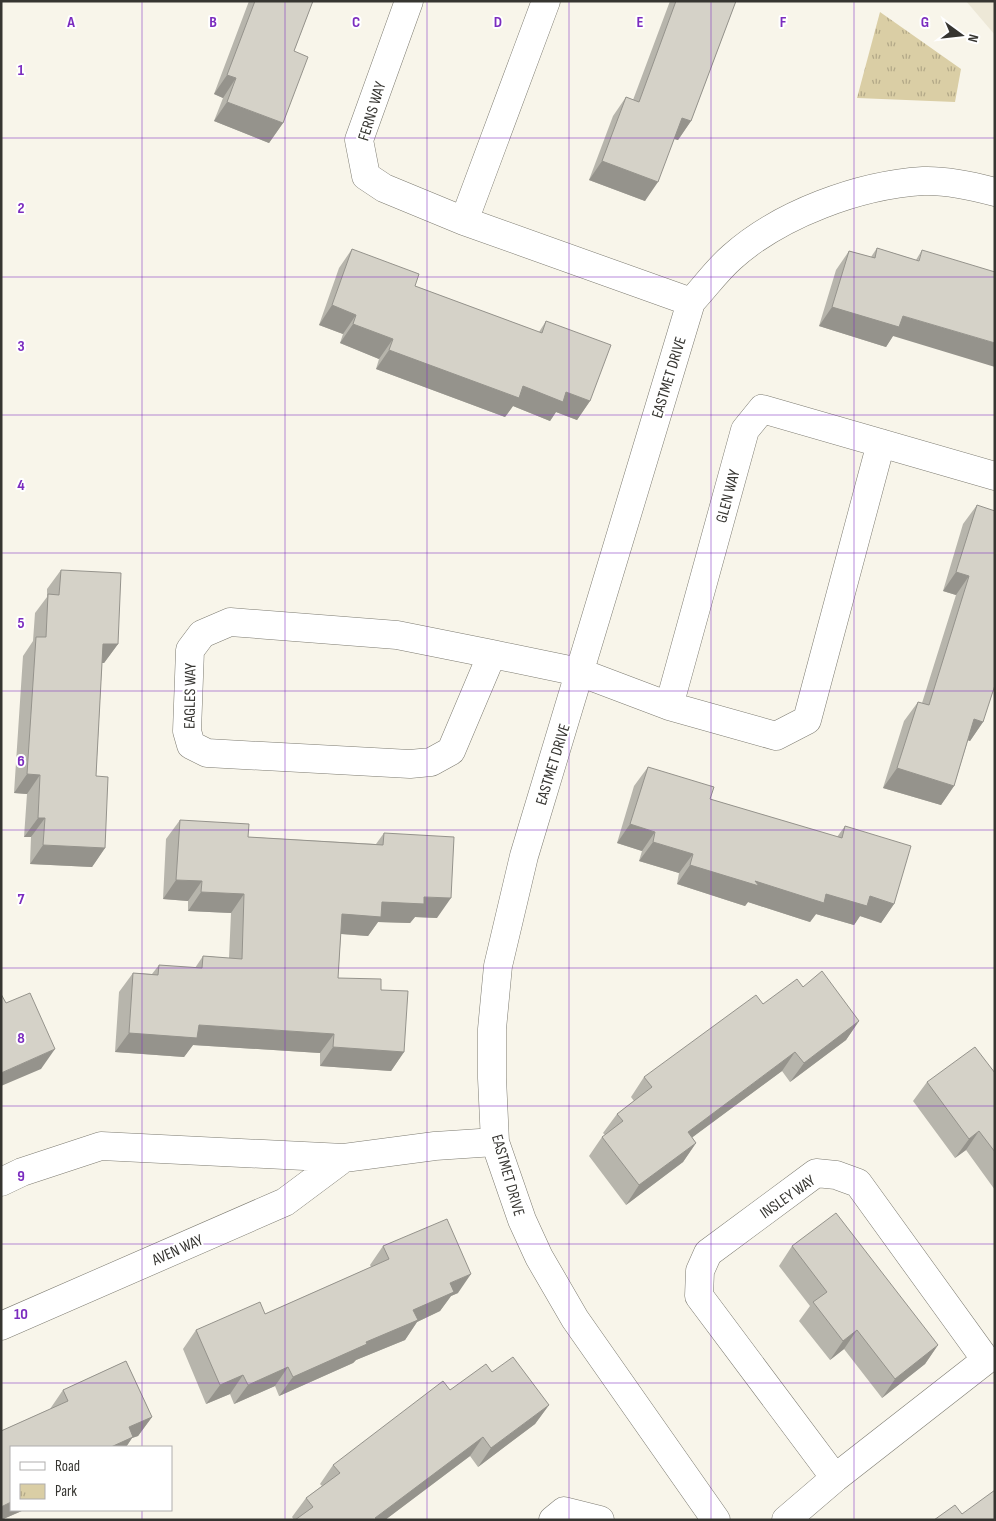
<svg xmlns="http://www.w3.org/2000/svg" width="996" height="1521" font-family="'Sofia Sans Condensed',sans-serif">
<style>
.built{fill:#ede8d7}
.park{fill:url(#park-tufts)}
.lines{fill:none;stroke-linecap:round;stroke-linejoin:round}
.street-casing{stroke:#7d7b71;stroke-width:29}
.street{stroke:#fff;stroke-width:28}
.wall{fill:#b7b5ac}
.shaded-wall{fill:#95938c}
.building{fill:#d5d2c8;stroke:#95938c}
.grid{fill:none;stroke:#7b2cbf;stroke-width:1;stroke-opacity:0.55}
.labels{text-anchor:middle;stroke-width:4;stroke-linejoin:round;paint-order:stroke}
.street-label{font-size:16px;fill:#363531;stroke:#fff}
.grid-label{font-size:16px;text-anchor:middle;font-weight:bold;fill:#7b2cbf;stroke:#fff;stroke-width:4;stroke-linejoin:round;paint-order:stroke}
</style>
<defs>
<pattern id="park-tufts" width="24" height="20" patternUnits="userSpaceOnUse" patternTransform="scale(1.25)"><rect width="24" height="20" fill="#dacea5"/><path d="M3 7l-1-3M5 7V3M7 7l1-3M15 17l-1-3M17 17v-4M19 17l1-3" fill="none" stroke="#b2a887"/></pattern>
</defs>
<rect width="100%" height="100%" fill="#f8f5ea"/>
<path class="built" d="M966,1h29v34z"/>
<path class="park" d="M880,12l81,57 -6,33 -98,-4z"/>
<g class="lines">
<defs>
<path id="street" d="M409,1l-50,139 7,36 18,12 80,33 82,-220
M464,221l227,81
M492,654l-41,97 -20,11 -21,2 -203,-11 -16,-8 -4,-14 3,-81 12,-16 28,-12 167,13 95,19 87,18 90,34 107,30 31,-16 74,-277
M669,706l76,-276 17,-21 233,67
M1,1182l21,-10 79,-26 243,12
M1,1326l284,-124 59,-44 91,-12 60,-4
M553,1520l11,-9 36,9
M716,1520l-141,-201 -36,-62 -17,-37 -27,-78 -3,-64v-49l6,-63 26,-110 167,-554c14,-15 26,-32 41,-45 48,-43 127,-72 191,-76 24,-1 50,5 72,11
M786,1520l49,-42 151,-118 -128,-177 -22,-8 -20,-2 -108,80 -8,18 -1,25 136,182"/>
</defs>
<use href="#street" class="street-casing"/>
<use href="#street" class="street"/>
</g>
<path class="wall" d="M249,1h64l-19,50 -11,72 -14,20 -55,-22 9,-23 -9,-4z
M670,1h66l-45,120 -13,19 -4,-1 -29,62 -56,-21 24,-64 13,-19 7,3z
M877,248l39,12 6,-10 -29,86 -7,11 -67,-21 17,-56 13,-19 22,6z
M352,249l63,37 124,46 7,-11 44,80 -13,19 -21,-8 -6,9 -37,-15 -8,11 -129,-48 3,-10 -39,-16 3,-9 -24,-9 20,-57z
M977,505l6,217 -13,19 -2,-1 -14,46 -13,19 -58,-17 21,-67 14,-19 4,1 34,-108 -13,-4 20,-67z
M61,570l57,74 -14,19h-2l-6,113 9,72 -13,19 -62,-3 1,-27h-7l3,-43 -13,-1 9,-137 10,-15 2,-28 12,-16v-8z
M648,767l62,32 127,38 8,-11 49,78 -13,19 -21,-7 -6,9 -38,-11 -6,8 -62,-20 -3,4 -68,-22 2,-11 -40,-12 3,-10 -25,-8 17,-57z
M180,820l68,17 128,7 8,-11 53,85 -22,-1 -5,6 -32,-1 -10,14 -27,-2 -3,44 43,12 23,62 -13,19 -71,-5v-13l-127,-8 -9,12 -69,-5 4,-60 14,-19 19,1 7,-9 36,3 8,-12 26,2 2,-45 -43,-2v-10l-25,-2 3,-60z
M803,987l56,34 -13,19 -56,42 -8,-11 -90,66 4,6 -13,19 -57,43 -37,-49 13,-19 3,-2 -2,-2 14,-19 17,-13 -3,-4 13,-20 119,-73z
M995,1073v117l-29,-40 -11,8 -42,-57 14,-19z
M383,1246l75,47 -7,3 -11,15 -23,11 -12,18 -49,20 -3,3 -74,33 -4,-10 -41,18 -4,-10 -24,10 -23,-55 13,-19 69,-16 106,-47 -1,-2z
M792,1246l146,99 -13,19 -43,34 -38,-49 -14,11 -31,-39 11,-15 -31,-40z
M126,1361l26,56 -14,19 -6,2 -6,9h-115v63h13l-23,10v-89l49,-22 13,-19z
M492,1372l57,33 -14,19 -57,43 -8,-11 -85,64h-91l-2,-3 14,-19 16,-12 -2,-2 13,-19 117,-75z"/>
<path class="shaded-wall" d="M227,75l9,3 -13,20 -9,-4z
M227,102l56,21 -14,20 -55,-22z
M682,118l9,3 -13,19 -10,-3z
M602,161l56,21 -13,19 -56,-21z
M332,305l24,10 -13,19 -24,-9z
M832,307l71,9 92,27v24l-102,-31 -7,11 -67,-21z
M353,324l40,15 -14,20 -39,-16z
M389,350l134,36 43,6 24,9 -13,19 -21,-8 -6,9 -37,-15 -8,11 -129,-48z
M956,572l13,4 -13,19 -13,-4z
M103,644h15l-14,19h-15z
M974,719l9,3 -13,19 -9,-3z
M897,768l57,18 -13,19 -58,-17z
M27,774l13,1 -13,19 -13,-1z
M38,818h7l-14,19h-7z
M630,824l25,8 -13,19 -25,-8z
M653,842l40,12 -14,19 -40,-12z
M43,845l62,3 -13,19 -62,-3z
M690,865l136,29 44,2 24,8 -13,19 -21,-7 -6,9 -38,-11 -6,8 -62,-20 -3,4 -68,-22z
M176,880l26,1 -14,20 -25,-2z
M201,892l43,2 -13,19 -43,-2z
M424,897l27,1 -14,20 -22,-1 -5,6 -32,-1 -10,14 -39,-3 13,-19 40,-12z
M859,1021l-13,19 -56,42 14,-19z
M199,1025l135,9 -14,19 -127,-8 -9,12 -69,-5 14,-19z
M333,1047l71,5 -13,19 -71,-5z
M55,1049l-14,20 -40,17v-13z
M795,1052l-13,19 -108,80 14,-19z
M979,1131l-13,19 -11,8 14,-19z
M696,1143l-13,19 -57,43 13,-20z
M471,1274l-13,19 -7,3 -11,15 -23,11 -12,18 -49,20 -3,3 -74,33 14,-19 73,-35 47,-32 37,-27z
M857,1330l-13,19 -14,11 13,-19z
M938,1345l-13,19 -43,34 13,-19z
M288,1367l-13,19 -41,18 14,-19z
M243,1375l-13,19 -24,10 14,-19z
M549,1405l-14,19 -57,43 13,-19z
M152,1417l-14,19 -6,2 -6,9h-15l18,-20z
M483,1437l-13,19 -85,64h-11l1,-2z
M11,1502v8h13l-23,10v-13z"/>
<path class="building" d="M255,1h58l-19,50 14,6 -25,66 -56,-21 9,-24 -9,-3z
M676,1h60l-45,120 -9,-3 -24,64 -56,-21 24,-64 13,5z
M877,248l42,13 3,-11 73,22v71l-92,-27 -4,11 -67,-20 17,-56 26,7z
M352,249l67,25 -4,12 127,47 4,-12 65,24 -21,56 -24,-9 -3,10 -40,-16 -4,12 -130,-48 4,-11 -40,-15 3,-9 -24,-10z
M977,505l18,6v174l-12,37 -9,-3 -20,67 -57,-18 21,-66 11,3 40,-129 -13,-4z
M61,570l60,3 -3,71h-15l-7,132 12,1 -3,71 -62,-3 2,-27h-7l2,-43 -13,-1 9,-137h10l2,-43 11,1z
M648,767l66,20 -4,12 132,39 3,-12 66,20 -17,58 -24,-8 -3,10 -41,-12 -2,9 -69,-22 4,5 -69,-21 3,-11 -40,-12 2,-10 -25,-8z
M180,820l69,4 -1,13 135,8 1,-12 70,4 -3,61 -27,-1v7l-42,-2 -1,15 -39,-3 -4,64 43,1v11l27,1 -4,61 -71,-5 1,-13 -135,-9 -2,13 -68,-5 4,-60 25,2 1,-10 43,3 1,-12 39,3 2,-65 -43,-2 1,-11 -26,-1z
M822,971l37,50 -55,42 -9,-11 -107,80 8,11 -57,42 -37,-48 21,-16 -6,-7 35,-27 -8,-10 112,-82 7,9 34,-25 6,8z
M30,993l25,56 -54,24v-79l5,9z
M975,1047l20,26v79l-16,-21 -10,8 -42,-57z
M836,1213l102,132 -43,34 -38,-49 -14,11 -30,-39 14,-10 -35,-46z
M447,1219l24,55 -21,9 4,9 -41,18 5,10 -52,22 1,2 -74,33 -5,-10 -40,18 -5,-10 -23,10 -24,-55 64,-28 5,12 124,-55 -6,-13z
M513,1357l36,48 -58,43 -8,-11 -108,81 2,2h-82l18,-13 -7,-9 34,-25 -7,-8 110,-84 7,9 36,-26 6,8z
M126,1361l26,56 -23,10 4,10 -22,10h-100v55l-10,5v-76l67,-30 -5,-11z
M995,1490v30h-61l21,-15 7,9z"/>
<path class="grid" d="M142,1v1446M285,1v1519M427,1v1519M569,1v1519M711,1v1519M854,1v1519M1,138h994M1,277h994M1,415h994M1,553h994M1,691h994M1,830h994M1,968h994M1,1106h994M1,1244h994M1,1383h994M142,1510v10"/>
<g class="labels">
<g class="street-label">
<text transform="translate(371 111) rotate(-73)" y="6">FERNS WAY</text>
<text transform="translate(668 377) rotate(-73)" y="6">EASTMET DRIVE</text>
<text transform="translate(727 496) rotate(-75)" y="6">GLEN WAY</text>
<text transform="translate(189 696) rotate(-89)" y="6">EAGLES WAY</text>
<text transform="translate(552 764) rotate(-73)" y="6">EASTMET DRIVE</text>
<text transform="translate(509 1175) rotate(74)" y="6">EASTMET DRIVE</text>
<text transform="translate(787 1196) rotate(-35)" y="6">INSLEY WAY</text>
<text transform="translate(177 1249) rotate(-24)" y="6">AVEN WAY</text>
</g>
</g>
<g class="grid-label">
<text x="71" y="27">A</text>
<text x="213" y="27">B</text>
<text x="356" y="27">C</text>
<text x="498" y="27">D</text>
<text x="640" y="27">E</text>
<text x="783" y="27">F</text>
<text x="925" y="27">G</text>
<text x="21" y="75">1</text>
<text x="21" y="213">2</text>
<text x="21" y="351">3</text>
<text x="21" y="490">4</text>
<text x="21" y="628">5</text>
<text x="21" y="766">6</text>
<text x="21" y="904">7</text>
<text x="21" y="1043">8</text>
<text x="21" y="1181">9</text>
<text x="21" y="1319">10</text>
</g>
<rect width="996" height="1521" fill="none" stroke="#363531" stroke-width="5"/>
<rect x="10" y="1446" width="162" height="65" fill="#ffffff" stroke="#afaead"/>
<rect x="20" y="1462" width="25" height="8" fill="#ffffff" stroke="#afaead"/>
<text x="55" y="1471" font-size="15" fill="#363531">Road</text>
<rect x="20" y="1484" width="25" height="15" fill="url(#park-tufts)" stroke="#afaead"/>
<text x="55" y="1496" font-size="15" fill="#363531">Park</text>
<g transform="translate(961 35) rotate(105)" stroke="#ffffff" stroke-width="4" paint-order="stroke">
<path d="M0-4L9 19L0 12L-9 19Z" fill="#363531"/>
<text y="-8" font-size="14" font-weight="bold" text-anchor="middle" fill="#363531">N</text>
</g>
</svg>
